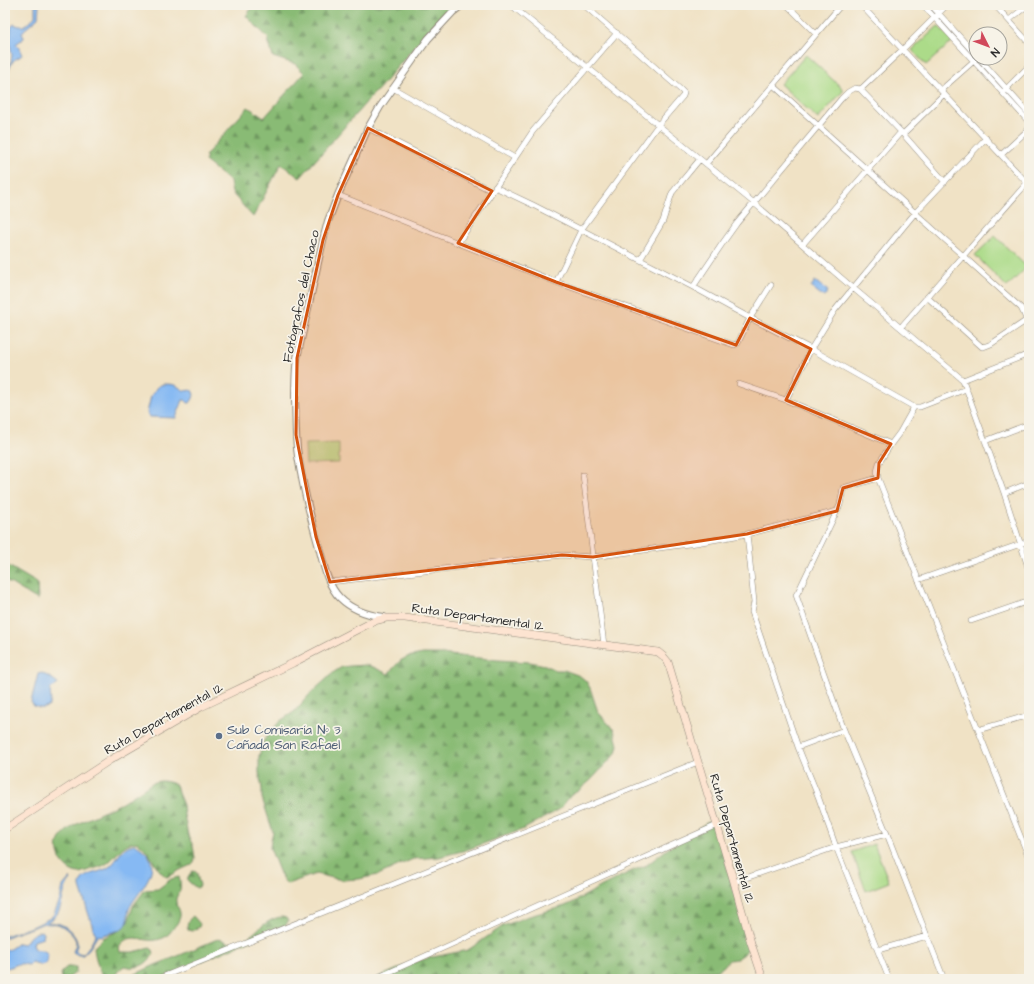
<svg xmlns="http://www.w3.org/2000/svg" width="1034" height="984" font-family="'Architects Daughter',sans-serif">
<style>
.forest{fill:url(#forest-firs);stroke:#5a7350}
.pitch{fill:#acdb89;stroke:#6c835a}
.water{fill:#86b9f3;stroke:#58728f}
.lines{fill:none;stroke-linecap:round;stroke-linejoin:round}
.minor-casing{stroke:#8e8678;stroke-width:6}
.tertiary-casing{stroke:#8e8678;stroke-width:8}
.secondary-casing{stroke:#8e8678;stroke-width:8}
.minor{stroke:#fff;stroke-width:5}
.tertiary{stroke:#fff;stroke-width:6}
.secondary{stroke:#fde4d1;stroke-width:7}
.marked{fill:#d5540f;fill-opacity:0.2;stroke:#d5540f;stroke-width:3;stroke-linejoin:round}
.service-dot{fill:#5c6f8a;stroke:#f7f3e8;stroke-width:1.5}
.labels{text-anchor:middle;stroke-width:3.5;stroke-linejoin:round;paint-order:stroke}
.street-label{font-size:13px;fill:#2b2b2b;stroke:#f7f3e8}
.service-label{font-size:13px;fill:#4e5e75;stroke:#f7f3e8;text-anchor:start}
</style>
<defs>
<pattern id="forest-firs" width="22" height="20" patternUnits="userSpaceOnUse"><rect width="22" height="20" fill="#89bb75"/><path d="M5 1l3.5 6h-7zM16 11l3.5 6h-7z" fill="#709860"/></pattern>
</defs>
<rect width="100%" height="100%" fill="#f7f3e8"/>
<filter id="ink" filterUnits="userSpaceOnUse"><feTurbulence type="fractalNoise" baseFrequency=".025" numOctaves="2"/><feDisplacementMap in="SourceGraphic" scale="8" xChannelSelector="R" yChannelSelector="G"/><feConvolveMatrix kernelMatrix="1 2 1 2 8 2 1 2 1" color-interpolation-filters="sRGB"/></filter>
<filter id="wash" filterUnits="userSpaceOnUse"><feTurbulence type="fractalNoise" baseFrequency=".012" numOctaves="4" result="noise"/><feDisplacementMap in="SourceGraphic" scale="16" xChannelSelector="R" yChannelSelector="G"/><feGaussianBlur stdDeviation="0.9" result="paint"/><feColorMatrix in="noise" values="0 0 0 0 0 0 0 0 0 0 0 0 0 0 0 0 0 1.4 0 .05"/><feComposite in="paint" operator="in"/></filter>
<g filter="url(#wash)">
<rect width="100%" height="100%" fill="#f0e2c5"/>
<path class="forest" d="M254,5h199l-15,14 -61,72h-1l-76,87 -19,-14 -28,53 -21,-24 -2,-12 -25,-20 2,-4 -2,-1 43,-49 16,11 40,-45 -9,-9 -22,-7 -5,-17 1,-1 -23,-23z
M5,564l32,19 1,17 -33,-20z
M423,654h17l58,6 32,2 15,3 11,5h8l16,6 6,5 4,7 8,24 16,18 4,15 -2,8 -25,27 -13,11 -7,4 -11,14 -36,20 -58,21 -27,7 -26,2 -35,16 -19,4 -17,1 -26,-6 -29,10 -5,-6 -3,-7 -9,-23 1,-8 2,-8 -11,-34v-9l-3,-16v-17l5,-16 16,-19 14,-9 16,-18 24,-22 8,-5 8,-1 15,-1 8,2 15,7 12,-13 7,-4z
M160,781c6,0 11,1 16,4l2,8 5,12 1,10 4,20 5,11 2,12 -1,4 -3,3 -11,5 -10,6 -4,1c-11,-9 -15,-23 -25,-32 -13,-11 -26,14 -35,19 -6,4 -19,6 -26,9 -14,0 -25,-17 -22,-30 1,-7 11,-14 17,-18l47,-22 30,-20z
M714,821l20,70 10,40 5,16 -5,7 -7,5 -8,1 -6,7 -7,4h-16l-8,2 -6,6h-312l38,-16 16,-5 40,-8 35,-24 23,-9 39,-11 7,-3 30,-17 30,-15 15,-6 19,-15 40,-27z
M193,871c5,1 4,3 5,7 0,3 2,5 2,8l-3,2 -2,-1 -7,-6c-1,-4 2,-8 5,-10z
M179,877c1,4 2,9 1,13 -1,4 -5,7 -4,12 0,4 4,7 4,11 1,5 -3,11 -6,14 -3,5 -8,11 -14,12 -8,3 -16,0 -25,-1 -8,0 -18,5 -15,14h13l17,-4 3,2 1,4c-5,7 -11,13 -20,13 -3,1 -7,-1 -10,-1l-6,5 -5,8h-9c-4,-4 -10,-25 -10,-32l9,-9 15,-7 10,-9 5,-16 12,-16 13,-1 13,-10z
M193,916l7,8 -1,3 -7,4 -4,-1c-2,-6 0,-10 5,-14z
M282,917l4,1 2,3 -2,4 -126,54h-35l30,-14 23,-9 37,-16c8,-3 13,5 21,3 7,-2 16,-8 21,-13 8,-6 14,-12 25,-13z
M67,967h9v5l-6,5 -8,2 -1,-7z"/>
<path class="pitch" d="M938,26l15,15 -27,24 -14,-15z
M806,55l38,35 -26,29 -38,-35z
M995,236l32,31 -20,20 -32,-32z
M339,443v20l-33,1 -1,-20z
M874,844l15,38 -23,9 -14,-39z"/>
<path class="water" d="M35,5h4l-1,13 -14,12 -2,3 2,5 -8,6 3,4 3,7c-3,3 -6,3 -9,6 -3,6 -6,13 -8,20v-9l6,-10 1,-7 -2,-10 1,-18 3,-3 5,2h5l8,-6 3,-4z
M815,281l13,10 -4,6 -13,-10z
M163,384c5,0 10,0 14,2 5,3 7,6 13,4l3,1c2,5 0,8 -3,12h-2l-3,-3h-2l-7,18 -26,-1 -3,-4 4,-17 6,-9z
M42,673l12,7 4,3 -1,2 -7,4c0,6 4,19 -6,19 -3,1 -7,-1 -10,-2l-3,-4 7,-28z
M134,844c34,18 11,39 -3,61 -4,6 -2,12 -4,19l-7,6 -20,6 -2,-1 -9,14 -6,6h-5l-5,-3c1,-4 3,-6 3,-10 -1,-7 -12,-16 -19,-18 -5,-1 -8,1 -13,-1 -12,6 -27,9 -39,15v-2l29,-10 16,-8 4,-4 6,-14 3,-14 7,-8 1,1c-9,9 -7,25 -14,35 -3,4 -7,6 -10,8 3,1 5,0 9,1 7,0 20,11 21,19 1,3 -1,6 -2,9l4,2 4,1 8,-10 5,-10 -2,-3 -14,-44c-1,-15 20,-13 29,-20 11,-8 10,-20 25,-23z
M42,931l2,2 -1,5 -9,3 -1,4 2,4 10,2 3,4 -1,5 -1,3 -5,2 -9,-3 -3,3c-4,0 -7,-2 -11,-1 -5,2 -8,4 -13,4v-18l5,-1 8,-6 6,1c2,-1 3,-3 4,-5 3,-5 9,-7 14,-8z"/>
</g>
<g filter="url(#ink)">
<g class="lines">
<defs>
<path id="minor" d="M511,5l243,198 99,85 110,92 41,113 25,77
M787,5l29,29
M861,5l168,180
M923,5l106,117
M931,5l45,50
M995,5l34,38
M1009,20l19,-15
M979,58l50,56
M773,85l248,223 3,6 5,12
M393,88l122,70
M860,89l43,45 42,48
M941,90l35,-31
M1004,91l25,-25
M368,128l124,63
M903,134l41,-40
M1001,155l28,-26
M706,164l135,-159
M495,187l38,18 160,82 57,31 61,31 103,58h6l46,-18
M338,195l218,87 178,63 4,-2 12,-25 21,-33
M458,243l75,-112 84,-98
M803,244l98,-112
M640,260l23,-39 9,-28 4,-5 24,-29
M556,282l25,-52 77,-105 25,-29 1,-3 -3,-3 -97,-85
M693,287l29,-43 15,-21 104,-124 7,-7 7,-4 5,1 3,-2 40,-38 44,-44
M927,297l55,50 4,-1 5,-2 36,-24
M901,327l126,-144
M963,380l66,-26
M739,384l47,16 105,44
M786,400l25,-51 24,-39 80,-97 71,-75
M914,407l-14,25 -9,12 -12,19 -2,9 1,6 151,380
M985,441l44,-17
M583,475l21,170
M878,478l-35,10 -3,17 -3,6 -39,81 -2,3 48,135 43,104 57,145
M1004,493l25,-10
M747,534l7,68 -2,10 46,135 20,49 18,51 53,132
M918,580l111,-39
M330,582l232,-27 31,2 103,-14 51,-9 90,-23
M971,621l58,-20
M1027,715l2,7
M978,730l51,-15
M798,747l46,-17
M734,882l102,-35 51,-13
M878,950l49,-14
M157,979l541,-217
M374,979l343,-154"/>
<path id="tertiary" d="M384,617c-16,-2 -32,-7 -44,-19 -12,-12 -16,-31 -20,-47 -9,-31 -17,-64 -22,-95 -3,-19 -2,-37 -3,-55 0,-15 0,-29 2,-43l26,-118 5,-19 10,-26 30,-67 12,-21 48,-68 25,-27 9,-7"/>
<path id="secondary" d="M5,829l105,-69 91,-53 92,-44 81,-42 12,-3h19l253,34 5,4 5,6 66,220 17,61 12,36"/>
</defs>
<use href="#minor" class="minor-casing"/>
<use href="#tertiary" class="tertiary-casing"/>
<use href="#secondary" class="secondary-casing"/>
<use href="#minor" class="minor"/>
<use href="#tertiary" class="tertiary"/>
<use href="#secondary" class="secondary"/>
</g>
</g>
<path class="marked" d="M368,128l124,63 -34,52 98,39 180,63 14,-27 61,31 -25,51 105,44 -12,19 -1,15 -35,10 -6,23 -90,23 -154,23 -31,-2 -232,27 -14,-45 -20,-102 1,-77 26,-118 15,-45z"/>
<circle class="service-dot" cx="219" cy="736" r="4"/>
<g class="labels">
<g class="street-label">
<text transform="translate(300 296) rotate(-78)" y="5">Fotógrafos del Chaco</text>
<text transform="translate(478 616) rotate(8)" y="5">Ruta Departamental 12</text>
<text transform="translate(163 718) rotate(-29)" y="5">Ruta Departamental 12</text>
<text transform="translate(733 838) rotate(74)" y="5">Ruta Departamental 12</text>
</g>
<g class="service-label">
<text x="227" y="734">Sub Comisaría Nº 3<tspan x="227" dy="15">Cañada San Rafael</tspan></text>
</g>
</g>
<rect width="1034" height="984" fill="none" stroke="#f7f3e8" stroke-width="20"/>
<g transform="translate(988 46) rotate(132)"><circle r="19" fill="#f7f3e8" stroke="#a5a39c"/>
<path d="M0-3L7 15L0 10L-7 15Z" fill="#d1495b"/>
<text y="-6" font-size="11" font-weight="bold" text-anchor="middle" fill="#2b2b2b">N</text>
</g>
</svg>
